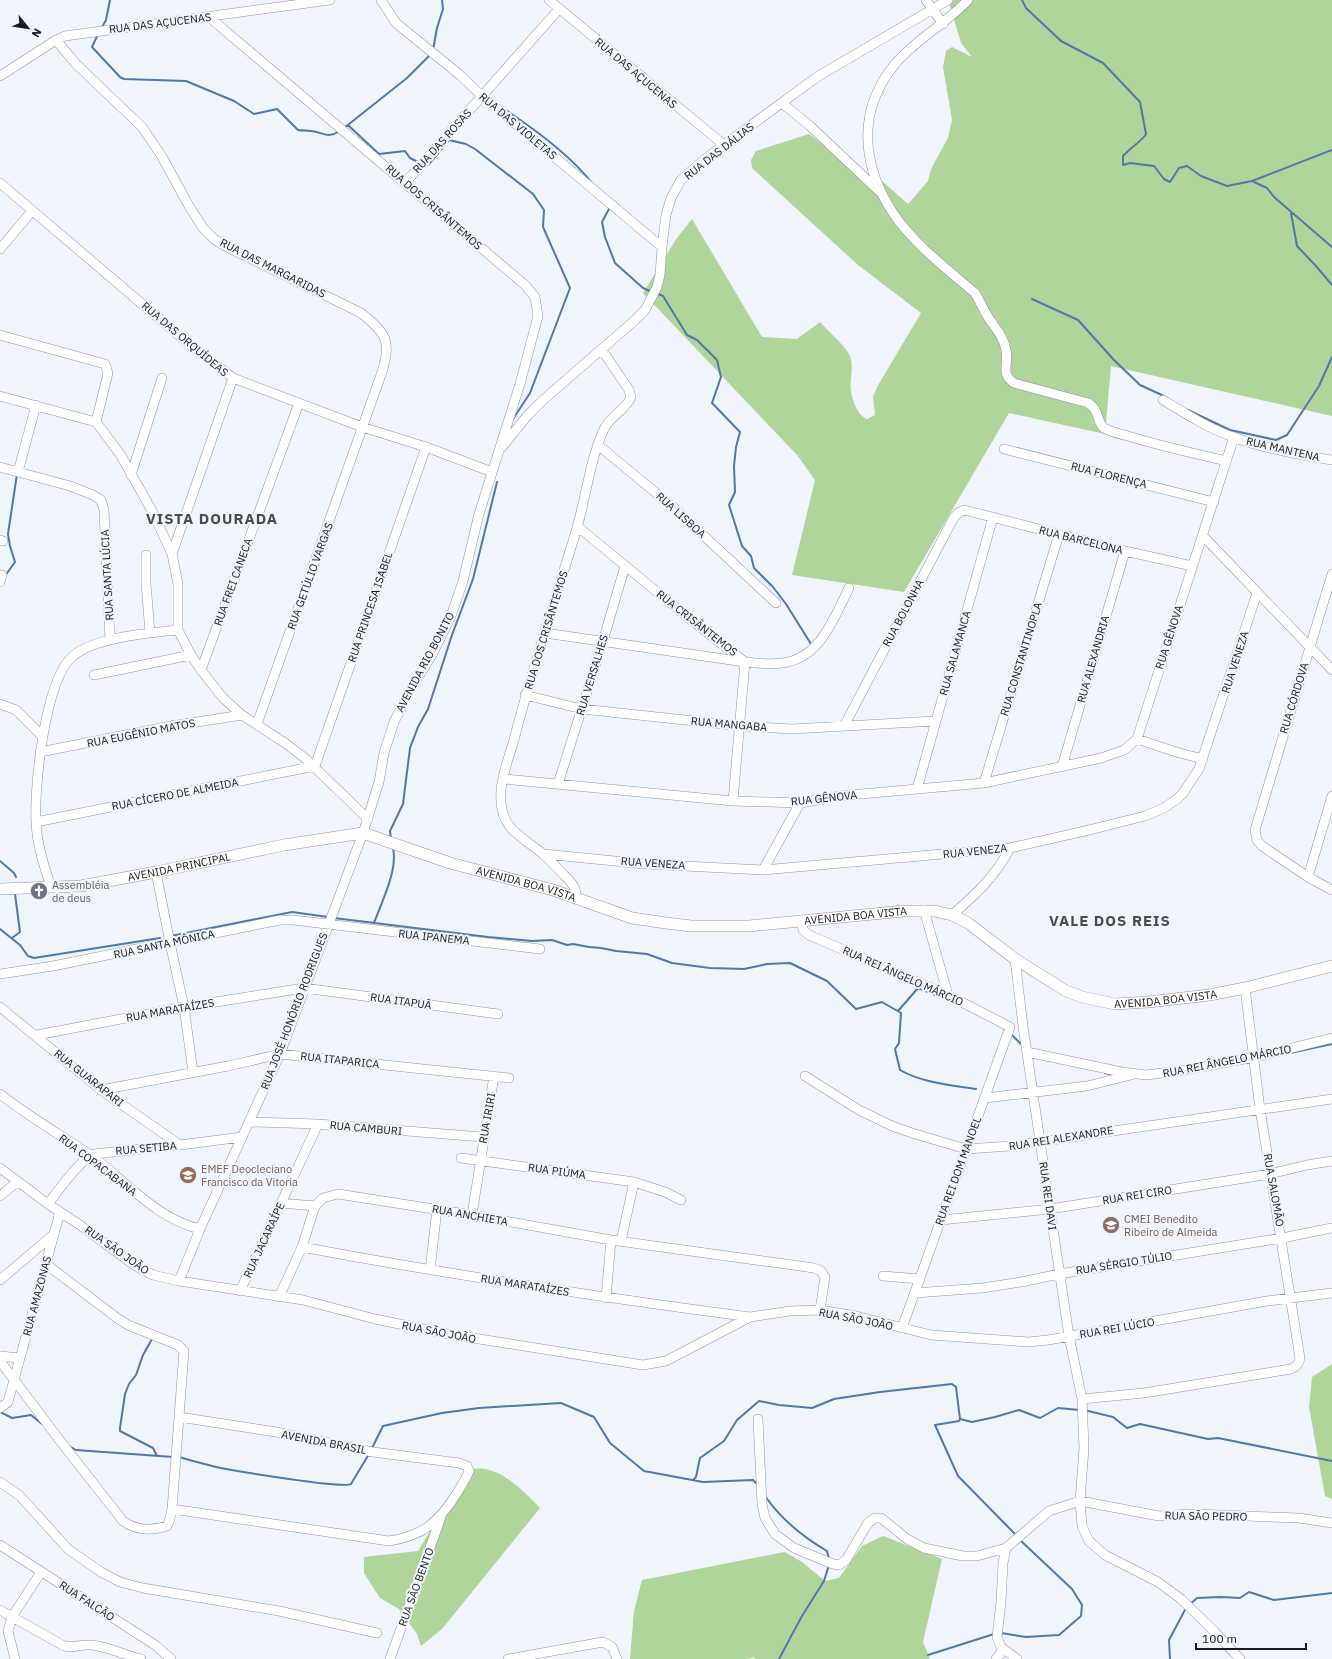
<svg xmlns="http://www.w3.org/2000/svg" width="1332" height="1659" font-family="'IBM Plex Sans',sans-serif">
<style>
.green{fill:#afd59a}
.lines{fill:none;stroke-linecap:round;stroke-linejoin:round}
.stream{stroke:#5378a4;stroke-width:2}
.minor-casing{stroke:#91959d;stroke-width:10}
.tertiary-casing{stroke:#91959d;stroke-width:12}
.minor{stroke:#fff;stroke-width:9}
.tertiary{stroke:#fff;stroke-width:11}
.labels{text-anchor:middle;stroke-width:4;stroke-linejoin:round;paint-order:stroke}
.street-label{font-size:11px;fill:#17191c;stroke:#eff4fd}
.worship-label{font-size:11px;fill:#5b616d;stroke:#eff4fd;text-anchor:start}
.education-label{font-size:11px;fill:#785e54;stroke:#eff4fd;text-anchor:start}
.district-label{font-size:15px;font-weight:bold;letter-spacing:1px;fill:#474b52;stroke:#eff4fd}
</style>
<rect width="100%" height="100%" fill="#eff4fd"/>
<path class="green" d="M948,0h384v416l-221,-50 -6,68 -96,-21 -105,179 -112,-17 23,-95 -18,-25 -154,-162 34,-55 15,-19 70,118 35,2 23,-17c8,9 24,23 29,32 6,11 0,26 2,37 1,9 7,25 16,28l8,-4 -2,-18 4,-10 44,-74 -63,-48 -106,-97 -1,-8 5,-9 53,-17 68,52 5,-5 26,23 20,-23 3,-12 17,-31 4,-18 -9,-53 3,-16 6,-4 20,10 -11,-14z
M1332,1364v135l-7,-3 -16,-89 3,-30z
M466,1469c6,0 13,-1 19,0 22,4 40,24 55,39l-98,121 -21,17 -4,-12 -18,-25 -19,-11 -16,-25v-16l54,-6 11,-18 28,-38z
M883,1536l59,23 -19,83 7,17h-175l-1,-2 -5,2h-119l4,-48 8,-31 143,-28 17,10 23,19 14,-3 23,-32z"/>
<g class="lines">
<path class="stream" d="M1022,0l4,8 35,33 42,22 37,39 6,32c-2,5 -18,16 -23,22v9l7,-2 24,3 10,13 6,3 9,-14 8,-2 14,10 26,10 25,-5 80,-31
M101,29l5,-9 4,-20
M98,34l-6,13 28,30 4,2 62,2 48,20 20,13 23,-5 21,21c5,1 9,0 13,1 12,1 16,8 27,1
M433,50l4,-22 6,-19 -1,-9
M504,109c32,21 65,45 88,74
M348,125l31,29 26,-3 5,7 10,5
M344,128l63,-50 23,-23
M425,166l4,-2 20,-24 17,4 9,5 58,45 11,16 -1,17 27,61 -40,105 -17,26
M1252,181l15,7 7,9 58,50
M610,207l-8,15 3,15 10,26 28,25 9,4
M1291,213l6,33 19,20 16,19
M656,293l7,3 24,39 10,5 20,20 4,17 -9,26 28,29 -4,15 -2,19 1,26 -6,13 13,41 9,10 3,12 19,19 13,17 25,40
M1032,299l46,21 36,40 26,25 24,11
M1188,410l42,20 46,10 11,-5 32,-49 13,-29
M5,576l10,-14 -5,-16 -2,-12 9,-60
M391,839l-1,-8 13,-27 7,-56 8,-21 10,-18 24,-74 21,-56 24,-97
M0,861l14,12 2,4
M334,918l154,19 44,4 20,-1 15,5 6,-1 16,3 12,1 15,3 31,3 25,9 38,5 34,1 23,-5 23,-1 37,18 29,28 26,-7 19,11 -2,30 -4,6 5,21c23,13 50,15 76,19
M374,923c8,-22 24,-53 19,-75
M0,929l20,16 8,11 6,2 126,-20
M171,936l121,-24 36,5
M12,938l8,-6 -5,-38
M898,1011l20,-23 39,16
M1011,1034l11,11
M1276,1056l56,-12
M1105,1073l9,2
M152,1339l-9,16 -7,20 -7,9 -4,10 -5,34v3l33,17 4,8
M1084,1410l29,7 14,11 13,-4 68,15 10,-1 114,23
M0,1412l12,6 19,-3 11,9
M69,1446l7,4 97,7
M372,1448l11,-22 59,-13 37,-5 82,-5 33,14 16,26 34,28 59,11 50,-2 4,4
M179,1457c14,4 28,8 42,11 16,3 122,21 130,16l18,-30
M694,1479l2,-2 4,-19 24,-17 13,-21 22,-19 20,4 33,3 22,-9 46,-7 72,-8 4,3 4,32
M765,1496c16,23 38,41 62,55l2,8
M1016,1535l-58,-59 -23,-51 24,-4 1,-2 12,3 23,-5 24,-7 21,8 18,-10 22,2
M1189,1605l8,-7 24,-1 19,1 9,-6 25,8 58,-7
M1001,1633l25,4 33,-2 22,-19 1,-11 -10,-16 -52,-49
M928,1655l66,-21
M779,1659l23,-43 22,-35 5,-16
M1170,1659l-1,-19 17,-32"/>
<defs>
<path id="minor" d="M381,0l15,23 64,52 22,21 180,151
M549,0l175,145
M926,0l17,24
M968,0c-22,24 -52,39 -73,64 -38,46 -34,100 -2,149 19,29 55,57 82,80 5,8 8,16 13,24 7,11 16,20 18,33 3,14 -6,24 8,33l74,20c12,7 8,18 16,25 6,4 17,6 24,8 32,10 65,17 98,25
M56,40l20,24 66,63 19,28 28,51 14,22 11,11 11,7 136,67c25,20 31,28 21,59l-125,352
M0,76l56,-36 9,-4 265,-36
M782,103l28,23 70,66
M0,183l182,155 51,40 129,49 64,20 66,25
M405,183l154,-174
M0,249l32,-38
M0,335l105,29 3,9 -12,49
M0,396l96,26 24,32 32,57 20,43 6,30v46l13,25 10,15 22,28 19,17 43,28 21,16 62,60
M1163,400c23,14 45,28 70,37 32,12 66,18 99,23
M598,445l75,62 103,96
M502,447l26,-32 14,-14 92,-80 11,-11 12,-23 3,-12 2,-28 4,-32 5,-17 10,-18 24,-21 112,-82 131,-77
M1004,449l210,53
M0,467l70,19 23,9 8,5 3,10 6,130
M18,472l18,-67
M131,475l31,-97
M577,526l114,94 53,41
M1203,536l129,134
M0,540l3,1
M172,554l61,-176
M146,555v28l4,50
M1332,574l-77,256 2,10 5,6 46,31 24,13
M0,582l2,-7
M545,633l200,29c13,1 25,3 37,1 38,-4 52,-45 67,-75
M201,670l98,-267
M94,675l97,-20
M525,695l57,14 159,17 51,3 143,-8
M0,704l16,6 27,27
M844,726l109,-207 5,-6 6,-3 161,41 67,15
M1137,739l39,13 27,7
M40,752l131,-26 71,-11
M1062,767l63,-216
M504,779l229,22 67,2 39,-7 145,-13 117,-25 23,-8 13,-11 97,-302
M984,783l75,-249
M558,784l45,-143 22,-75
M917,789l76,-272
M733,801l12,-139
M36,822l279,-56 111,-319
M544,854l101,10 118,6 247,-22 75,-17 60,-15 19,-8 13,-9 6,-6 16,-24 58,-176
M763,870l37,-67
M156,872l14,71 14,64 9,65
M1308,877l24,-81
M51,887c-7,-21 -14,-42 -15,-65 -2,-35 9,-143 37,-166 22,-19 77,-23 105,-26
M576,899c1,-12 -5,-17 -13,-25 -6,-6 -12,-13 -19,-19 -19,-17 -42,-24 -43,-54 -2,-20 9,-46 14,-65 18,-70 41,-139 62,-208 9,-32 13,-68 27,-99 6,-13 22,-19 27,-32l-2,-7 -27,-40
M924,910l24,85
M952,915c24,-21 43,-38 58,-67
M802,922l1,8 6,5 139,60 62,32
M1015,959l8,67 27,183 19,127 13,63 2,49 -4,53 2,25 7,15 16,14 53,27 23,17 33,32 26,28
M0,974l53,-8 227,-46h13l247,29
M0,1007l101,83 79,55
M37,1035l147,-28 120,-19 194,26
M1027,1052l95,20 24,3 33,-4 76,-14 77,-19
M805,1076l54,34 33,16 23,8 51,15 45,-3 321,-47
M101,1090l127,-24 52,-12 229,24
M0,1094c28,22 59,40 89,60 36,26 67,65 111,75
M985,1098l102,-12 44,-11
M250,1122l68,2 165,13
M461,1158l173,24 31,10 16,8
M0,1168l48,36 32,21 54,40 19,10 26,6 124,19 72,19 73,15 195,31 23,-4 84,-44 40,-6 30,-1 36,6 75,19 97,7 20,-2 219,-39 65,-8
M0,1196l17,-14
M281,1203l34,3
M48,1204c10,-13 32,-45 46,-50l86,-9 62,-8
M472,1215l22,-139
M941,1220l109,-11 220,-35 37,-9 25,-4
M621,1241l13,-59
M302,1247c148,28 298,50 448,70
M430,1270l7,-61
M883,1276l37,3
M0,1280l53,-45
M179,1281l21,-52 80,-175 83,-221 16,-51 5,-29 10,-31 15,-30 24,-39 18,-37 12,-35 16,-67 41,-130 18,-68 -3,-19 -10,-12 -316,-268
M240,1291l78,-167
M915,1293l67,-5 39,-6 38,-8 223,-36 50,-10
M279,1297l23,-50 13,-41 8,-8 15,-4 134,21 139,25 203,28 7,3 4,6 -5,33
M606,1298l5,-58
M902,1328l108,-301
M0,1356l20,2
M0,1361l61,81 62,79c12,9 28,10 44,5l2,-4 3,-13 12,-158 -6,-6 -50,-20 -11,-7 -71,-54
M1082,1399l62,-6 147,-24c6,-3 8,-5 9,-11l-40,-249 -15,-121
M0,1408l8,-6 52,-190
M758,1419l4,85 3,14 10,16 19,14 39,16 6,1 7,-5 22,-37 7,-5h6l26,21 17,9 39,8h14l29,-8 43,-37 31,-10 79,15 34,-2 106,4 33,5
M0,1482l20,14 48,53 33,23 19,10 23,6 136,23 98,22
M172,1509l217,32c34,-5 50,-19 68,-48 4,-7 9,-14 12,-22l-2,-5 -8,-3 -86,-11 -97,-20 -97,-15
M0,1545l155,100 16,14
M1006,1548l-3,15 -2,39 -4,35 4,10 16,12
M0,1610l64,36c10,2 19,-2 28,-1 17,2 32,10 49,14
M15,1659l-7,-28 4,-14 29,-45
M390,1659l51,-142
M508,1659l95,-17 9,5 5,12
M996,1659l7,-9"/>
<g id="tertiary">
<path id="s1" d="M0,889l81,-3 75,-14 128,-27 79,-12 87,30 103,27 79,28 34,5 25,3h58l155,-15h30l18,4 16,8 47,36 51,32 16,6 33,7 33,-2 61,-7 36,-7 87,-22"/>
</g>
</defs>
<use href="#minor" class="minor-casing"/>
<use href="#tertiary" class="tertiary-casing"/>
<use href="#minor" class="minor"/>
<use href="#tertiary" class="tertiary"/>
</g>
<defs>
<symbol id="church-disc" viewBox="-11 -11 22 22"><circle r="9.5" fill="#6b7280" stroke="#eff4fd"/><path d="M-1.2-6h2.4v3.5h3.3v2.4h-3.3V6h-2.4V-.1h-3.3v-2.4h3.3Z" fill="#fff"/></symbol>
<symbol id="school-disc" viewBox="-11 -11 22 22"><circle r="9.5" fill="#8d6e63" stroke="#eff4fd"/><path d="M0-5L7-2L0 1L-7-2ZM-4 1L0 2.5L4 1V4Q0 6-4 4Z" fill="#fff"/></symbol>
</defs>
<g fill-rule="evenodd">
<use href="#church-disc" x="29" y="881" width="20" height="20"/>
<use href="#school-disc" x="178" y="1165" width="20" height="20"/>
<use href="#school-disc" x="1101" y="1215" width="20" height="20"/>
</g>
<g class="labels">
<g class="street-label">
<text transform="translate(160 23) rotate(-7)" y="4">RUA DAS AÇUCENAS</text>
<text transform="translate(636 73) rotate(40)" y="4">RUA DAS AÇUCENAS</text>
<text transform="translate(518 126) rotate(40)" y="4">RUA DAS VIOLETAS</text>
<text transform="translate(442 141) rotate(-48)" y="4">RUA DAS ROSAS</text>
<text transform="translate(719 151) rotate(-38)" y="4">RUA DAS DÁLIAS</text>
<text transform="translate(434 207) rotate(41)" y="4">RUA DOS CRISÂNTEMOS</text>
<text transform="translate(273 268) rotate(27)" y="4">RUA DAS MARGARIDAS</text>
<text transform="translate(185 339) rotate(40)" y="4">RUA DAS ORQUÍDEAS</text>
<text transform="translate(1283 449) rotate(13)" y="4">RUA MANTENA</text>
<text transform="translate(1109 475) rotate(14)" y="4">RUA FLORENÇA</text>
<text transform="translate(681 515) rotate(42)" y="4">RUA LISBOA</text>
<text transform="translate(1081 540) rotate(14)" y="4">RUA BARCELONA</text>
<text transform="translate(107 575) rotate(-93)" y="4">RUA SANTA LÚCIA</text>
<text transform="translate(310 576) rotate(-70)" y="4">RUA GETÚLIO VARGAS</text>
<text transform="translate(233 582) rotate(-70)" y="4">RUA FREI CANECA</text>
<text transform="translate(370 607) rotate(-71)" y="4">RUA PRINCESA ISABEL</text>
<text transform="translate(903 613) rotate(-62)" y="4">RUA BOLONHA</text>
<text transform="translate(697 623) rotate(38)" y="4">RUA CRISÂNTEMOS</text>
<text transform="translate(546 630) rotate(-73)" y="4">RUA DOS CRISÂNTEMOS</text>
<text transform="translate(1169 637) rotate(-72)" y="4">RUA GÊNOVA</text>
<text transform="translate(955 653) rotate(-74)" y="4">RUA SALAMANCA</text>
<text transform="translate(1021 659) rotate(-73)" y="4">RUA CONSTANTINOPLA</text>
<text transform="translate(1093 659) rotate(-74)" y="4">RUA ALEXANDRIA</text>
<text transform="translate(425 662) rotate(-62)" y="4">AVENIDA RIO BONITO</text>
<text transform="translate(1235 662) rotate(-72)" y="4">RUA VENEZA</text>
<text transform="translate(592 675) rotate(-73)" y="4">RUA VERSALHES</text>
<text transform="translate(1294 698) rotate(-73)" y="4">RUA CÓRDOVA</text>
<text transform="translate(729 724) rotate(5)" y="4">RUA MANGABA</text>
<text transform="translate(141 733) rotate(-11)" y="4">RUA EUGÊNIO MATOS</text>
<text transform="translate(175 794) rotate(-11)" y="4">RUA CÍCERO DE ALMEIDA</text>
<text transform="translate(824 798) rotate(-6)" y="4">RUA GÊNOVA</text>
<text transform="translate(975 851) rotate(-6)" y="4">RUA VENEZA</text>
<text transform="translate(653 863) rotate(4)" y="4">RUA VENEZA</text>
<text dy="4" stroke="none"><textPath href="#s1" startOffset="181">AVENIDA PRINCIPAL</textPath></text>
<text dy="4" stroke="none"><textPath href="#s1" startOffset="539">AVENIDA BOA VISTA</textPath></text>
<text dy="4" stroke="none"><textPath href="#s1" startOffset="875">AVENIDA BOA VISTA</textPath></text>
<text transform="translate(434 937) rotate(6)" y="4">RUA IPANEMA</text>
<text transform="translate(164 944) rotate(-12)" y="4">RUA SANTA MÔNICA</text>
<text transform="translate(903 976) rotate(24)" y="4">RUA REI ÂNGELO MÁRCIO</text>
<text dy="4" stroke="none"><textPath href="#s1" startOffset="1211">AVENIDA BOA VISTA</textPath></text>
<text transform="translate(401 1001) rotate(8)" y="4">RUA ITAPUÃ</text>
<text transform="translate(170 1010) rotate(-10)" y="4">RUA MARATAÍZES</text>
<text transform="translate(294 1011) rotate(-69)" y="4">RUA JOSÉ HONÓRIO RODRIGUES</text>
<text transform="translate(340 1060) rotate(6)" y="4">RUA ITAPARICA</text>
<text transform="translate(1227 1061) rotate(-11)" y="4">RUA REI ÂNGELO MÁRCIO</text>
<text transform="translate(89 1078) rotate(38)" y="4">RUA GUARAPARI</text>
<text transform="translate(487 1118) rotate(-80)" y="4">RUA IRIRI</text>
<text transform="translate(366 1128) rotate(5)" y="4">RUA CAMBURI</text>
<text transform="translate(1061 1138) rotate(-9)" y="4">RUA REI ALEXANDRE</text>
<text transform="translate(146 1148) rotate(-5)" y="4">RUA SETIBA</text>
<text transform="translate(98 1165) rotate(37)" y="4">RUA COPACABANA</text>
<text transform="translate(557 1171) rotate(8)" y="4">RUA PIÚMA</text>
<text transform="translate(958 1171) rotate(-70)" y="4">RUA REI DOM MANOEL</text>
<text transform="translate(1274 1190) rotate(80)" y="4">RUA SALOMÃO</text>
<text transform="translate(1137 1195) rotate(-9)" y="4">RUA REI CIRO</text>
<text transform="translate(1048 1196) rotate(82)" y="4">RUA REI DAVI</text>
<text transform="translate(470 1215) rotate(10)" y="4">RUA ANCHIETA</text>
<text transform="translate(264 1240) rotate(-65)" y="4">RUA JACARAÍPE</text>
<text transform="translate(117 1250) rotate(35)" y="4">RUA SÃO JOÃO</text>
<text transform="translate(1124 1263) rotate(-9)" y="4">RUA SÉRGIO TÚLIO</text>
<text transform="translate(525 1285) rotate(9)" y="4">RUA MARATAÍZES</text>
<text transform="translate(37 1296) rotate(-75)" y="4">RUA AMAZONAS</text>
<text transform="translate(856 1319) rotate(11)" y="4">RUA SÃO JOÃO</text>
<text transform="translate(1117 1328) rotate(-10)" y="4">RUA REI LÚCIO</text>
<text transform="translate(439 1332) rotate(11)" y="4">RUA SÃO JOÃO</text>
<text transform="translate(324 1442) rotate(11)" y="4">AVENIDA BRASIL</text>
<text transform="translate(1206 1516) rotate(1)" y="4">RUA SÃO PEDRO</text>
<text transform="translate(416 1587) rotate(-70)" y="4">RUA SÃO BENTO</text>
<text transform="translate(87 1601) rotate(33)" y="4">RUA FALCÃO</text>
</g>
<g class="worship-label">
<text x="52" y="889">Assembléia<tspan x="52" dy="13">de deus</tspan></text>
</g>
<g class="education-label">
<text x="201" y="1173">EMEF Deocleciano<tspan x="201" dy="13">Francisco da Vitoria</tspan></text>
<text x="1124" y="1223">CMEI Benedito<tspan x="1124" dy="13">Ribeiro de Almeida</tspan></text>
</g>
<g class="district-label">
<text x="212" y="524">VISTA DOURADA</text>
<text x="1110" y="926">VALE DOS REIS</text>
</g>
</g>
<g transform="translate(28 28) rotate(120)" stroke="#eff4fd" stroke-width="3" paint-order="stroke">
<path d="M0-3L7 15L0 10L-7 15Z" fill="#17191c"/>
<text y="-6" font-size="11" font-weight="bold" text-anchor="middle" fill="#17191c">N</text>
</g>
<path d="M1196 1643v6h110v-6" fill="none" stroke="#17191c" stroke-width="2"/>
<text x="1202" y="1643" font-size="12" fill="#17191c" stroke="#eff4fd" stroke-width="3" paint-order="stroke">100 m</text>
</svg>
